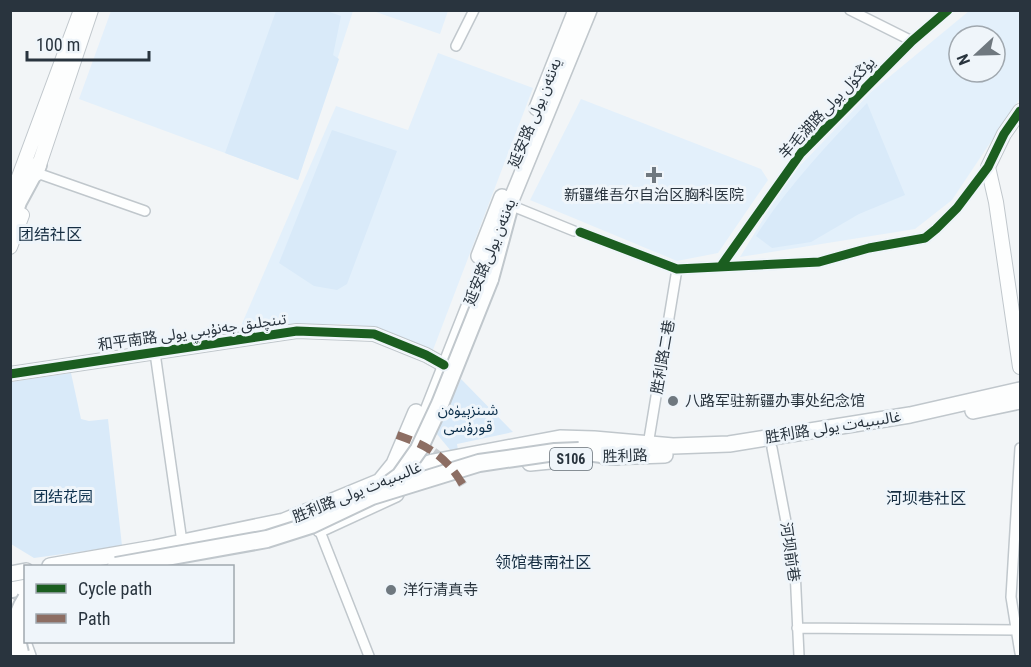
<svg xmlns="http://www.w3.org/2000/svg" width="1031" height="667" font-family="'Roboto Condensed','Noto Sans Arabic','Noto Sans SC',sans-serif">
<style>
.built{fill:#e3f0fb;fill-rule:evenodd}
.green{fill:#d9eaf9}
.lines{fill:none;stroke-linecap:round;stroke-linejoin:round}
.street-tunnel{stroke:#caced2;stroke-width:9;stroke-dasharray:9 4.5;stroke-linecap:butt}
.street-casing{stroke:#c0c7cc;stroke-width:12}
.secondary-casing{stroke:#c0c7cc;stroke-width:16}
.primary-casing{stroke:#c0c7cc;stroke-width:18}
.highway-casing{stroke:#c0c7cc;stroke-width:20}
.street{stroke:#fdfefe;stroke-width:9}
.secondary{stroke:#fdfefe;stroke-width:14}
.primary{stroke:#fdfefe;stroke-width:15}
.highway{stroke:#fdfefe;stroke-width:16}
.highway-bridge-casing{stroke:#c0c7cc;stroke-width:20;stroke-linecap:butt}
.highway-bridge{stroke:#fdfefe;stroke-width:16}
.quiet{stroke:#8d6e63;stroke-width:8;stroke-dasharray:15 8;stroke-linecap:butt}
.cycleway-casing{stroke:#eff5fa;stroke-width:13}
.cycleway{stroke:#1b5e20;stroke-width:9}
.poi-dot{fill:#6f787f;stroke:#eff5fa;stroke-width:2}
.labels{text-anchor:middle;stroke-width:6;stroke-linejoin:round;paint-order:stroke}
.shield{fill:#eff5fa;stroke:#646e76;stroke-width:1.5}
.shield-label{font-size:14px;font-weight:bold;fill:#29343e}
.street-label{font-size:15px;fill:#29343e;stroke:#eff5fa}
.poi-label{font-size:15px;fill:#29343e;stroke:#eff5fa;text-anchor:start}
.park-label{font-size:15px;fill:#0b2f4b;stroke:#eff5fa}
.neighbourhood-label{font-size:16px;fill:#172e42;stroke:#eff5fa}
</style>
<rect width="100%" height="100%" fill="#f2f5f7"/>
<path class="built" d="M111,11h242l-55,169 -219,-81z
M373,11l75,-1v1l-8,23z
M969,11h51v87l-68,102 -37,29 -175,28 49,-80 82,-85zM959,36h36v36h-36z
M438,53l95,35 -100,262 -85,-26 -107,2 95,-220 72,24z
M581,99l180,70 7,11 -50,73 -41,8 -147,-61z"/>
<path class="green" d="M276,11h51l14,5 -8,39 6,4 -41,121 -73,-27z
M867,103l38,92 -46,19 -48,28 -39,6 -16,-12c31,-49 71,-91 111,-133z
M332,130l65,21 -50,133 -10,6 -23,-4 -35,-23z
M71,373l10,46 8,2 19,-2 14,127 -88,12 -23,-14v-162z
M461,379l52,53 -56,12 1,6 -7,1 -15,-18z"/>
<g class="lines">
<path class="street-tunnel" d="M397,435c31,11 48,20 66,50"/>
<defs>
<path id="street" d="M850,10l62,31
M456,46l18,-36
M37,173l108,38
M510,205l64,26
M580,232l97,37 142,-7 50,-14 56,-10 11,-9 21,-21 31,-41
M721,266l80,-113 111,-112 36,-31
M155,353l27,189
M648,445l29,-176
M772,448l23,121 4,87
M1020,448l-9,149 9,56
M319,529l50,127
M797,628l220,2"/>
<path id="secondary" d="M1020,111l-16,23 -16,33 8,35 24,165
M36,174l55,-164
M10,201l71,-191
M10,247l12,-32
M10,374l287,-43 77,3 52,21 18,10"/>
<path id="primary" d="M537,108l39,-98
M505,215l84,-205
M479,256l23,-59
M973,411l47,-10
M418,436l75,-190
M605,457l60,-2
M530,463l51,-5
M381,480l13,-16 22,-52
M320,529l76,-35
M50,566l104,-18 130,-27 121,-50 28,-9 127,-24 34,1 79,7 56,-2 181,-29 110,-25
M10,574l16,-3
M10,590l16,-3
M10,606l18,50"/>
<path id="highway" d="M10,226l8,-24 20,-37
M490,279l20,-74
M579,451l38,5"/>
</defs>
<use href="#street" class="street-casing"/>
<use href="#secondary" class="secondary-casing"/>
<use href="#primary" class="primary-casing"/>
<use href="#highway" class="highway-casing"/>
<use href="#street" class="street"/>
<use href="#secondary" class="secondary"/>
<use href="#primary" class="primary"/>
<use href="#highway" class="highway"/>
<defs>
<path id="highway-bridge" d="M385,487l15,-11 19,-27 21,-45 50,-125
M116,566l151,-27 44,-14 61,-29 107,-33 76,-11 24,-1
M20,653c-5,-20 -6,-36 6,-54"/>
</defs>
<use href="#highway-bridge" class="highway-bridge-casing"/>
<use href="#highway-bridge" class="highway-bridge"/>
<path class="quiet" d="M397,435c31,11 48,20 66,50"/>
<defs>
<path id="cycleway" d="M580,232l97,37 142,-7 50,-14 56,-10 11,-9 21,-21 31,-41 16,-33 16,-23
M721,266l80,-113 111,-112 36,-31
M10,374l287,-43 77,3 52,21 18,10"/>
</defs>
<use href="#cycleway" class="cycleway-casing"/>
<use href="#cycleway" class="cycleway"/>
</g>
<g class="poi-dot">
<path d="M651 166h6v6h6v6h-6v6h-6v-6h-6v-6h6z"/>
<circle cx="673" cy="401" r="6"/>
<circle cx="391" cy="590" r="6"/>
</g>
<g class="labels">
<rect class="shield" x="550" y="448" width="42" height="22" rx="4.5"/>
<g class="shield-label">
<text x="571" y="464">S106</text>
</g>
<g class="street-label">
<text transform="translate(827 108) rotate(-47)" y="5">羊毛湖路يۇڭكۆل يولى</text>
<text transform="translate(535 113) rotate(-68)" y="5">延安路 يەنئەن يولى</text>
<text transform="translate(490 252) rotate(-68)" y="5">延安路يەنئەن يولى</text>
<text transform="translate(192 332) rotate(-8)" y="5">和平南路 تىنچلىق جەنۇبىي يولى</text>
<text transform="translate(663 357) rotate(-80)" y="5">胜利路二巷</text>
<text transform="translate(833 427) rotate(-9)" y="5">胜利路 غالىبىيەت يولى</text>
<text transform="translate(625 456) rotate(-2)" y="5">胜利路</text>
<text transform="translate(357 492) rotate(-22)" y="5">胜利路 غالىبىيەت يولى</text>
<text transform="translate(790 552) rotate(82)" y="5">河坝前巷</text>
</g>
<g class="poi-label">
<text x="654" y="200" text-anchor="middle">新疆维吾尔自治区胸科医院</text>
<text x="685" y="406">八路军驻新疆办事处纪念馆</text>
<text x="403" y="595">洋行清真寺</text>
</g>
<g class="park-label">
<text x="468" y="415">شىنزېيۈەن<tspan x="468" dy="17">قورۇسى</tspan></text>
<text x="63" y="502">团结花园</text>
</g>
<g class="neighbourhood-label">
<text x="50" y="240">团结社区</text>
<text x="926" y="504">河坝巷社区</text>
<text x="543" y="568">领馆巷南社区</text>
</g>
</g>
<rect width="1031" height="667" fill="none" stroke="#29343e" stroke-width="24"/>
<rect x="24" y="565" width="210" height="78" fill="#eff5fa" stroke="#a0a8af" stroke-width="1.5"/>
<rect x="36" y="584" width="30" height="9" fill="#1b5e20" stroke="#a0a8af" stroke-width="1.5"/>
<text x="78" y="595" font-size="18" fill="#29343e">Cycle path</text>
<rect x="36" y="614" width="30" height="9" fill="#8d6e63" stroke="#a0a8af" stroke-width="1.5"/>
<text x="78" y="625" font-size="18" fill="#29343e">Path</text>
<g transform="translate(977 54) rotate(248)"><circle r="28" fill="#eff5fa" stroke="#a0a8af" stroke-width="1.5"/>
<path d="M0-4.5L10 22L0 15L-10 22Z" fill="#6f787f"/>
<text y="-9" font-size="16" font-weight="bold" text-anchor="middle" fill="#29343e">N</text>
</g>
<path d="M27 51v9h122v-9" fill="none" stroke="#29343e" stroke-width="3"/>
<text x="36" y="51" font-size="18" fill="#29343e" stroke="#eff5fa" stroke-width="4.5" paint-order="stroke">100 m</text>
</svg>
